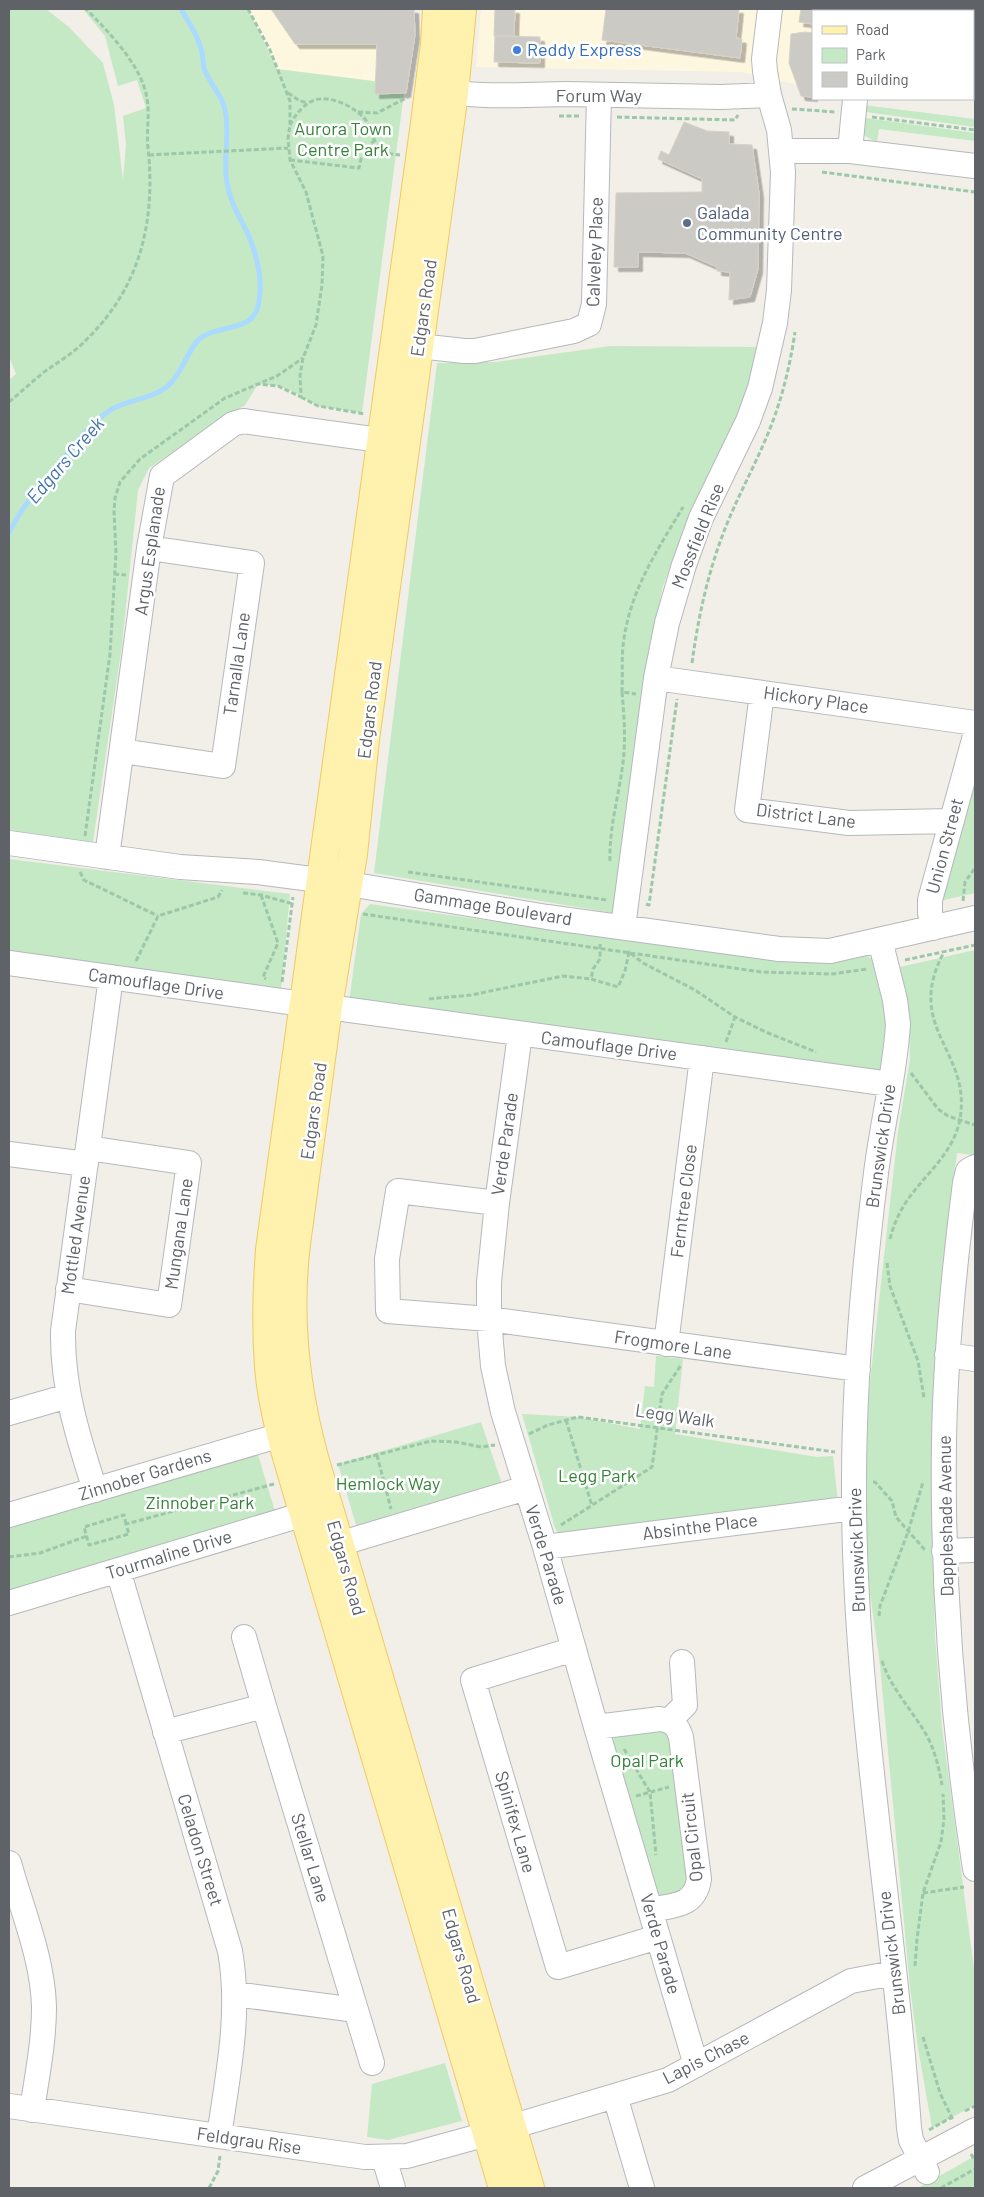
<svg xmlns="http://www.w3.org/2000/svg" width="984" height="2197" font-family="Barlow,sans-serif">
<style>
.commercial{fill:#fef7e0}
.green{fill:#c5e8c5}
.lines{fill:none;stroke-linecap:round;stroke-linejoin:round}
.stream{stroke:#aadaff;stroke-width:5}
.building{fill:#cccac5;stroke:#d6d1c6;filter:url(#shadow)}
.minor-casing{stroke:#b5b8bc;stroke-width:26}
.major-casing{stroke:#f2c960;stroke-width:30}
.path{stroke:#9cc7a9;stroke-width:3;stroke-dasharray:5 2.5;stroke-linecap:butt}
.minor{stroke:#fff;stroke-width:24}
.major{stroke:#fff2af;stroke-width:28}
.shop-dot{fill:#3f7fe0;stroke:#fff;stroke-width:2}
.service-dot{fill:#5c6f8a;stroke:#fff;stroke-width:2}
.labels{text-anchor:middle;stroke-width:5;stroke-linejoin:round;paint-order:stroke}
.shop-label{font-size:18px;fill:#366cbe;stroke:#fff;text-anchor:start}
.street-label{font-size:18px;fill:#5f6368;stroke:#fff}
.park-label{font-size:18px;fill:#348238;stroke:#fff}
.service-label{font-size:18px;fill:#4e5e75;stroke:#fff;text-anchor:start}
.water-label{font-size:19px;font-style:italic;fill:#4174aa;stroke:#fff}
</style>
<defs>
<filter id="shadow"><feDropShadow dx="4.5" dy="4.5" stdDeviation="0" flood-color="#0004"/></filter>
</defs>
<rect width="100%" height="100%" fill="#f1efe8"/>
<path class="commercial" d="M248,9h164l-7,76 -128,-16 -7,-19z
M481,9h359v2h-27v77l-72,-16 -265,-5z"/>
<path class="green" d="M9,9h37l23,18 34,36 11,42 9,75 3,-35 -3,-29 23,-8 -9,-28 -19,6 -13,-50 -22,-27h165l29,60 128,16 -43,328 -44,-7 -26,-15 -14,-5 -20,-2 -13,21 -96,63 -11,22 -16,155 -29,197 -84,-12v-450l7,-6 -7,-17z
M863,105l112,14v8l-109,-15 -3,-3z
M866,118l109,15v8l-96,-12 -2,13 -14,-7 -1,-14z
M611,346l148,1 -7,28 -29,79 -35,67 -25,65 -14,67 -36,260 -239,-40 63,-510 59,-1z
M975,757v136l-40,9z
M9,859l281,35 -9,96 -272,-39z
M370,904l403,56 34,3 56,-9 13,7 12,65 -6,39 -1,4 -10,6 -522,-73 12,-88z
M975,950v205l-18,-2 -14,108 -7,93 -3,86v109l2,87 7,91 33,249v129l-43,23 -14,-80 -8,-61 -30,-322 -10,-72 -6,-86 3,-25v-74l31,-276 12,-73 -1,-35 -9,-57z
M656,1356l27,3 -8,75 142,23 16,-1 5,47 -278,33 -5,-8 -33,-114 56,3 62,12 5,-43 9,1z
M481,1422l21,62 -145,44 -19,-64z
M257,1451l19,64 -267,80v-70z
M624,1730l47,1 21,148 -4,14 -24,4 -6,-3 -46,-153 4,-7z
M445,2063l17,58 -74,19 -21,-3 5,-53z
M975,2156v32h-57z"/>
<g class="lines">
<path class="stream" d="M9,533c12,-26 32,-48 51,-70 16,-20 30,-40 52,-54 18,-10 40,-10 56,-23 15,-13 21,-41 34,-49 19,-13 50,-5 56,-31 6,-24 -1,-52 -11,-74 -8,-16 -17,-30 -20,-49 -4,-22 2,-45 -1,-68 -2,-19 -16,-29 -22,-47 -1,-5 -1,-10 -2,-15 -3,-16 -13,-30 -21,-44"/>
</g>
<path class="building" d="M271,9h143l1,26 -9,58 -31,1 2,-50h-82z
M495,9h20l-1,27h-20z
M606,9h133l-3,29 6,1 -2,19 -138,-18z
M801,9h34v2h-22v13l-14,-2z
M805,32l8,1v64l-12,-1 -12,-33 2,-29z
M495,36l45,1v26l-46,-1z
M684,122l23,9 22,1v12l23,1 7,48 -1,76 -8,28 -21,3 1,-28 -13,-1v-4l-32,-14 -47,-1v15h-24l2,-74 86,-1v-13l-44,-20 3,-8 8,4z"/>
<g class="lines">
<defs>
<path id="minor" d="M863,11v-2
M436,90c43,8 87,5 130,4l155,3 48,-2
M782,151h68l125,15
M850,151l5,-52
M419,346l45,5h11l99,-20 15,-7 5,-20 5,-209
M656,678l319,45
M762,693l-15,117 102,13 103,-2
M122,751l101,15 29,-203 -103,-15
M9,843l171,24 78,5 91,12 198,33 232,32 51,2 145,-33
M107,857l42,-309 13,-72 71,-52 10,-3 158,22
M623,927l33,-249 11,-55 17,-58 17,-47 47,-97 12,-33 15,-65 4,-33 4,-118 -4,-42 -10,-35 -4,-24 -1,-12 6,-50
M933,928l-3,-15v-13l45,-164
M880,940l15,60 3,24c-3,50 -16,100 -22,149 -13,103 -22,207 -22,311 -1,216 40,429 55,644l2,12 16,32
M9,963l294,41
M328,1007l562,77
M520,1034l-23,169 -8,79v37l4,47 10,46 42,135 51,180 100,338
M9,1154l77,10
M975,1167l-7,4 -3,12c-11,86 -20,173 -21,260 -2,143 9,285 31,426
M497,1203l-99,-12 -11,68 1,52 101,8 369,50
M68,1289l101,16 20,-142 -101,-15
M666,1344l36,-286
M947,1355l28,4
M9,1413l59,-17
M95,1490c-17,-53 -33,-103 -32,-159l48,-354
M9,1515l272,-80
M545,1547l309,-39
M322,1549l204,-61
M944,1551l31,-1
M118,1570l112,381c11,62 -2,123 -11,185
M9,1603l312,-94
M244,1637l20,69
M574,1649l-101,31 85,287 100,-30
M670,1720l15,-15 -3,-43
M596,1727l64,-8c13,2 17,6 21,18l18,142c-4,28 -26,26 -49,31
M165,1732l99,-26 92,304 -121,-16
M9,1863c13,47 34,96 35,144 0,35 -7,69 -12,103
M356,2010l16,53
M615,2096l27,92
M9,2106l356,51 42,-1 80,-22
M511,2127l157,-47 183,-99 43,-8
M384,2158l9,30
M865,2188l110,-58"/>
<path id="major" d="M437,9l-2,35 -11,86 -154,1120c-3,39 -4,77 -1,116 2,31 10,62 18,91l216,731
M462,9l-8,84 -89,646 -12,115 -25,153 -32,237c-9,74 -1,145 19,217l215,727"/>
</defs>
<use href="#minor" class="minor-casing"/>
<use href="#major" class="major-casing"/>
<path class="path" d="M248,9l22,41 20,51v24l-2,13 2,22 16,32 17,64 -1,29 -6,40 -13,33 -3,17 1,22 -23,-11 -19,-2
M288,93l12,8 8,2
M792,109l44,3
M358,112l19,1 31,-16
M559,116h22
M617,117l118,3 3,-5
M872,117l103,13
M290,125c4,-8 10,-16 17,-21 18,-14 50,3 61,19 4,8 5,18 11,24 6,7 13,7 21,8
M149,155l139,-7
M290,160l69,8 2,-9 13,-19
M822,172l153,20
M301,397l17,9 47,8
M9,402c12,-10 23,-20 35,-30 14,-10 30,-19 42,-32 54,-52 70,-119 62,-192 -2,-16 2,-33 -1,-49 -4,-32 -39,-68 -61,-90
M114,574l12,1
M692,663c6,-44 15,-87 31,-129 13,-35 32,-68 46,-103 13,-32 21,-65 26,-99
M622,692c1,-17 -1,-36 2,-53 7,-50 34,-90 59,-132
M85,836l25,-182 6,-101 -2,-42 1,-13 5,-16 20,-23 85,-61 52,-22 26,-18
M610,861c-1,-34 9,-65 13,-99 3,-23 1,-46 -1,-70l14,2
M80,872l4,8 74,36
M408,872l199,28
M243,893l18,2 32,9
M261,895l17,48 -15,34 3,2
M963,901l2,-19 10,-14
M646,904l3,1 28,-206
M363,914l398,58 71,2 35,-5
M600,944v15l-7,10 -2,10 27,8 7,-16 4,-19 14,11 52,27 40,27 33,16 48,19
M905,960l70,-15
M136,961l22,-45 60,-19 4,-7
M282,982l11,-85
M429,999l42,-4 92,-19 28,3
M726,1042l9,-25
M911,1073l27,36 10,7 27,9
M890,1239c4,-16 11,-31 21,-44 19,-25 43,-44 49,-76 12,-68 -57,-91 -16,-167
M887,1263l3,23 28,75 6,37
M566,1420l26,86
M529,1434l19,-9 30,-8 257,35
M377,1455l14,54
M337,1465l94,-24 25,1 25,5 14,-2
M873,1482h2l17,19 4,16 29,33
M126,1524l-2,-9 -40,12 5,18 40,-11 -3,-10 148,-40
M561,1525l91,-58 10,-73 19,-29
M9,1557l31,-4 47,-17
M879,1616l1,-10 28,-74 15,-50
M882,1661c9,28 31,50 45,75 8,15 12,32 15,49
M624,1749l26,43 6,63
M636,1796l33,-9
M923,1893l41,-6
M915,1966l2,-27 6,-46 18,-51 3,-23 -1,-25
M923,2037l17,56 13,27
M965,2111l10,-5
M929,2130l23,-13
M971,2154l4,7
M209,2188l9,-17 2,-15
M941,2188l34,-19"/>
<use href="#minor" class="minor"/>
<use href="#major" class="major"/>
</g>
<circle class="shop-dot" cx="517" cy="50" r="5"/>
<circle class="service-dot" cx="687" cy="223" r="5"/>
<g class="labels">
<g class="shop-label">
<text x="527" y="56">Reddy Express</text>
</g>
<g class="street-label">
<text x="599" y="102">Forum Way</text>
<text transform="translate(595 252) rotate(-88)" y="6">Calveley Place</text>
<text transform="translate(424 308) rotate(-82)" y="6">Edgars Road</text>
<text transform="translate(698 536) rotate(-68)" y="6">Mossfield Rise</text>
<text transform="translate(150 551) rotate(-82)" y="6">Argus Esplanade</text>
<text transform="translate(237 664) rotate(-82)" y="6">Tarnalla Lane</text>
<text transform="translate(816 700) rotate(8)" y="6">Hickory Place</text>
<text transform="translate(370 710) rotate(-83)" y="6">Edgars Road</text>
<text transform="translate(806 816) rotate(7)" y="6">District Lane</text>
<text transform="translate(945 846) rotate(-75)" y="6">Union Street</text>
<text transform="translate(493 907) rotate(9)" y="6">Gammage Boulevard</text>
<text transform="translate(156 984) rotate(8)" y="6">Camouflage Drive</text>
<text transform="translate(609 1046) rotate(7)" y="6">Camouflage Drive</text>
<text transform="translate(314 1111) rotate(-82)" y="6">Edgars Road</text>
<text transform="translate(505 1144) rotate(-82)" y="6">Verde Parade</text>
<text transform="translate(881 1146) rotate(-82)" y="6">Brunswick Drive</text>
<text transform="translate(684 1201) rotate(-83)" y="6">Ferntree Close</text>
<text transform="translate(179 1234) rotate(-82)" y="6">Mungana Lane</text>
<text transform="translate(76 1235) rotate(-82)" y="6">Mottled Avenue</text>
<text transform="translate(673 1345) rotate(8)" y="6">Frogmore Lane</text>
<text transform="translate(675 1416) rotate(8)" y="6">Legg Walk</text>
<text transform="translate(145 1475) rotate(-17)" y="6">Zinnober Gardens</text>
<text transform="translate(946 1516) rotate(-91)" y="6">Dappleshade Avenue</text>
<text transform="translate(700 1527) rotate(-7)" y="6">Absinthe Place</text>
<text transform="translate(857 1550) rotate(-92)" y="6">Brunswick Drive</text>
<text transform="translate(169 1555) rotate(-17)" y="6">Tourmaline Drive</text>
<text transform="translate(546 1555) rotate(73)" y="6">Verde Parade</text>
<text transform="translate(346 1568) rotate(74)" y="6">Edgars Road</text>
<text transform="translate(515 1822) rotate(74)" y="6">Spinifex Lane</text>
<text transform="translate(692 1837) rotate(-96)" y="6">Opal Circuit</text>
<text transform="translate(200 1850) rotate(73)" y="6">Celadon Street</text>
<text transform="translate(310 1858) rotate(73)" y="6">Stellar Lane</text>
<text transform="translate(660 1944) rotate(74)" y="6">Verde Parade</text>
<text transform="translate(892 1953) rotate(-97)" y="6">Brunswick Drive</text>
<text transform="translate(461 1956) rotate(74)" y="6">Edgars Road</text>
<text transform="translate(706 2058) rotate(-27)" y="6">Lapis Chase</text>
<text transform="translate(249 2141) rotate(8)" y="6">Feldgrau Rise</text>
</g>
<g class="park-label">
<text x="343" y="135">Aurora Town<tspan x="343" dy="21">Centre Park</tspan></text>
<text x="597" y="1482">Legg Park</text>
<text x="388" y="1490">Hemlock Way</text>
<text x="200" y="1509">Zinnober Park</text>
<text x="647" y="1767">Opal Park</text>
</g>
<g class="service-label">
<text x="697" y="219">Galada<tspan x="697" dy="21">Community Centre</tspan></text>
</g>
<g class="water-label">
<text transform="translate(65 460) rotate(-49)" y="7">Edgars Creek</text>
</g>
</g>
<rect width="984" height="2197" fill="none" stroke="#5f6368" stroke-width="20"/>
<rect x="812" y="10" width="162" height="90" fill="#ffffff" stroke="#bfc1c3"/>
<rect x="822" y="26" width="25" height="8" fill="#fff2af" stroke="#bfc1c3"/>
<text x="856" y="35" font-size="15" fill="#5f6368">Road</text>
<rect x="822" y="48" width="25" height="15" fill="#c5e8c5" stroke="#bfc1c3"/>
<text x="856" y="60" font-size="15" fill="#5f6368">Park</text>
<rect x="822" y="72" width="25" height="15" fill="#cccac5" stroke="#bfc1c3"/>
<text x="856" y="85" font-size="15" fill="#5f6368">Building</text>
</svg>
